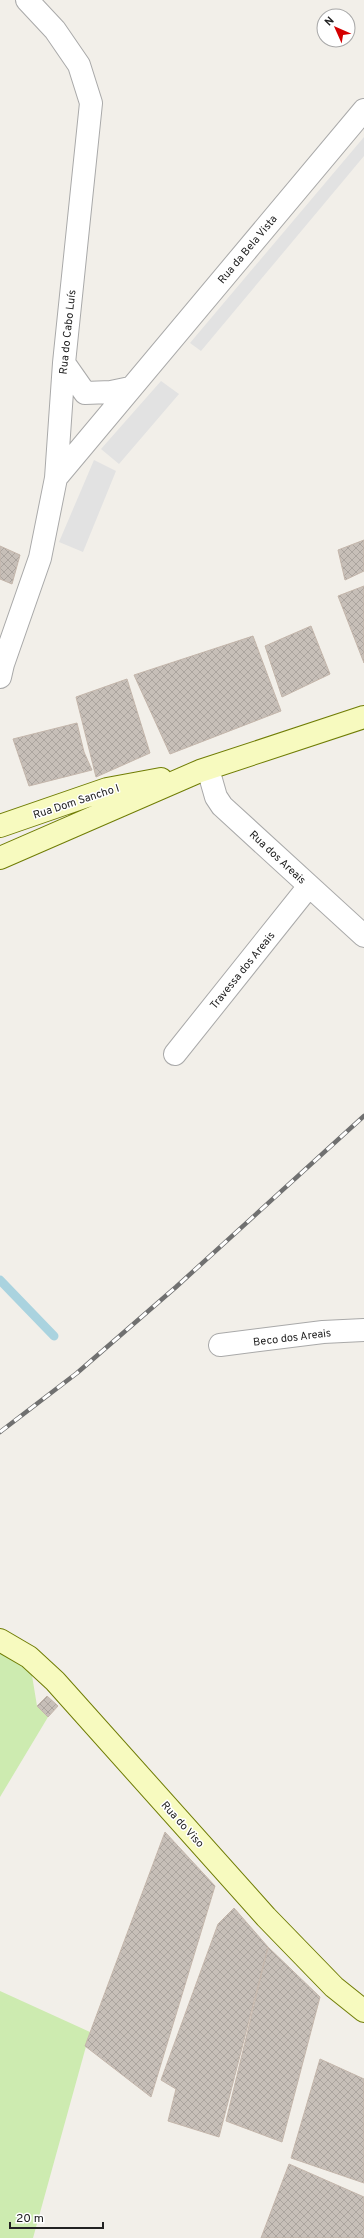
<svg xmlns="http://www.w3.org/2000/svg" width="364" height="2238" font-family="Overpass,sans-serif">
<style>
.grass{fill:#cdebb0}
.parking{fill:#e2e2e2}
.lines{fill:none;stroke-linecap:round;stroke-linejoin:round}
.stream{stroke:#aad3df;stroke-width:9}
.building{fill:url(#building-cross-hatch);stroke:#c4b6ab}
.street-casing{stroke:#a9a9a9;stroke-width:24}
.secondary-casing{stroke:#707d05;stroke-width:24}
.street{stroke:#fff;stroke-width:22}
.secondary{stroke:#f7fabf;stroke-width:22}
.rail-casing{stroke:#707070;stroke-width:4.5}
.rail{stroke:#fff;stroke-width:3;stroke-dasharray:9;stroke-linecap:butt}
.labels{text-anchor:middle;stroke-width:3;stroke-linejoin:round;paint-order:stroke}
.street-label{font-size:11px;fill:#222;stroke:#fff}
</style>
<defs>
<pattern id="building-cross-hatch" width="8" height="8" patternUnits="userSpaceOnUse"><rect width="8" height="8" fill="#c7bfb8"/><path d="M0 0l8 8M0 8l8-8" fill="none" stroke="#aba49e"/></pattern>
</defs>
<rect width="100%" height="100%" fill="#f2efe9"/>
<path class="grass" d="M0,1640l29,17 8,49 11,11 -48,80z
M0,1991l90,41 -57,206h-33z"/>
<path class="parking" d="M364,137v19l-163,195 -11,-8z
M161,381l18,13 -60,70 -18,-15z
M94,460l22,11 -33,81 -24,-10z"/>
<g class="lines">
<path class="stream" d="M0,1280l54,56"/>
</g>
<path class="building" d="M364,540v31l-19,9 -7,-30z
M0,546l20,9 -8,29 -12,-5z
M364,586v77l-26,-67z
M311,626l19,48 -48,23 -17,-51z
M253,636l28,75 -111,43 -36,-79z
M127,679l23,74 -54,24 -20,-80z
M77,723l7,29 8,18 -63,16 -16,-47z
M47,1696l11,10 -10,11 -11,-11z
M165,1832l50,54 -64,211 -66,-51z
M234,1908l34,39 -49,190 -51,-16 8,-32 -15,-9 57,-156z
M268,1947l52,50 -38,145 -56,-21z
M320,2059l44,20v104l-73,-25z
M289,2164l75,33v41h-103z"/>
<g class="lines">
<defs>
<path id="street" d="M64,363l21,30 26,-1 19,-4
M56,478l308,-368
M0,677l3,-13 37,-106 16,-80 8,-115 27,-260 -12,-38 -24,-35 -28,-30
M208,769l8,28 6,9 142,130
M175,1054l134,-168
M220,1345l103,-13 41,-2"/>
<path id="secondary" d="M0,826l107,-37 54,-10
M0,858l200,-87 164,-54
M0,1640l29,17 26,24 211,236 68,70 30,24"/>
</defs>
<use href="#street" class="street-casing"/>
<use href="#secondary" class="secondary-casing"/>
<use href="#street" class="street"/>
<use href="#secondary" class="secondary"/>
<defs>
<path id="rail" d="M0,1432l77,-59 99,-86 188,-171"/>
</defs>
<use href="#rail" class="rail-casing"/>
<use href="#rail" class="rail"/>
</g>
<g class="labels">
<g class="street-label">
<text transform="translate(247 249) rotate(-50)" y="4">Rua da Bela Vista</text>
<text transform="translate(67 332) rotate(-84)" y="4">Rua do Cabo Luís</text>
<text transform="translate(76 801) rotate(-18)" y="4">Rua Dom Sancho I</text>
<text transform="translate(278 857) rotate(43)" y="4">Rua dos Areais</text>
<text transform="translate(242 970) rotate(-51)" y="4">Travessa dos Areais</text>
<text transform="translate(292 1337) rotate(-7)" y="4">Beco dos Areais</text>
<text transform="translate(183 1824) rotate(48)" y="4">Rua do Viso</text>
</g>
</g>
<g transform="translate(336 28) rotate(315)"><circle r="19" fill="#ffffff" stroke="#a7a7a7"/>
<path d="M0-3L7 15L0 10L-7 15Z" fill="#d40000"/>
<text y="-6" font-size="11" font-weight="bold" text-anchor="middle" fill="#222222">N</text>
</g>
<path d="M10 2222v6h93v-6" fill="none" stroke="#222222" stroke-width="2"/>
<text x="16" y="2222" font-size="12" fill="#222222" stroke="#ffffff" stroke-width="3" paint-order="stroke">20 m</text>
</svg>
